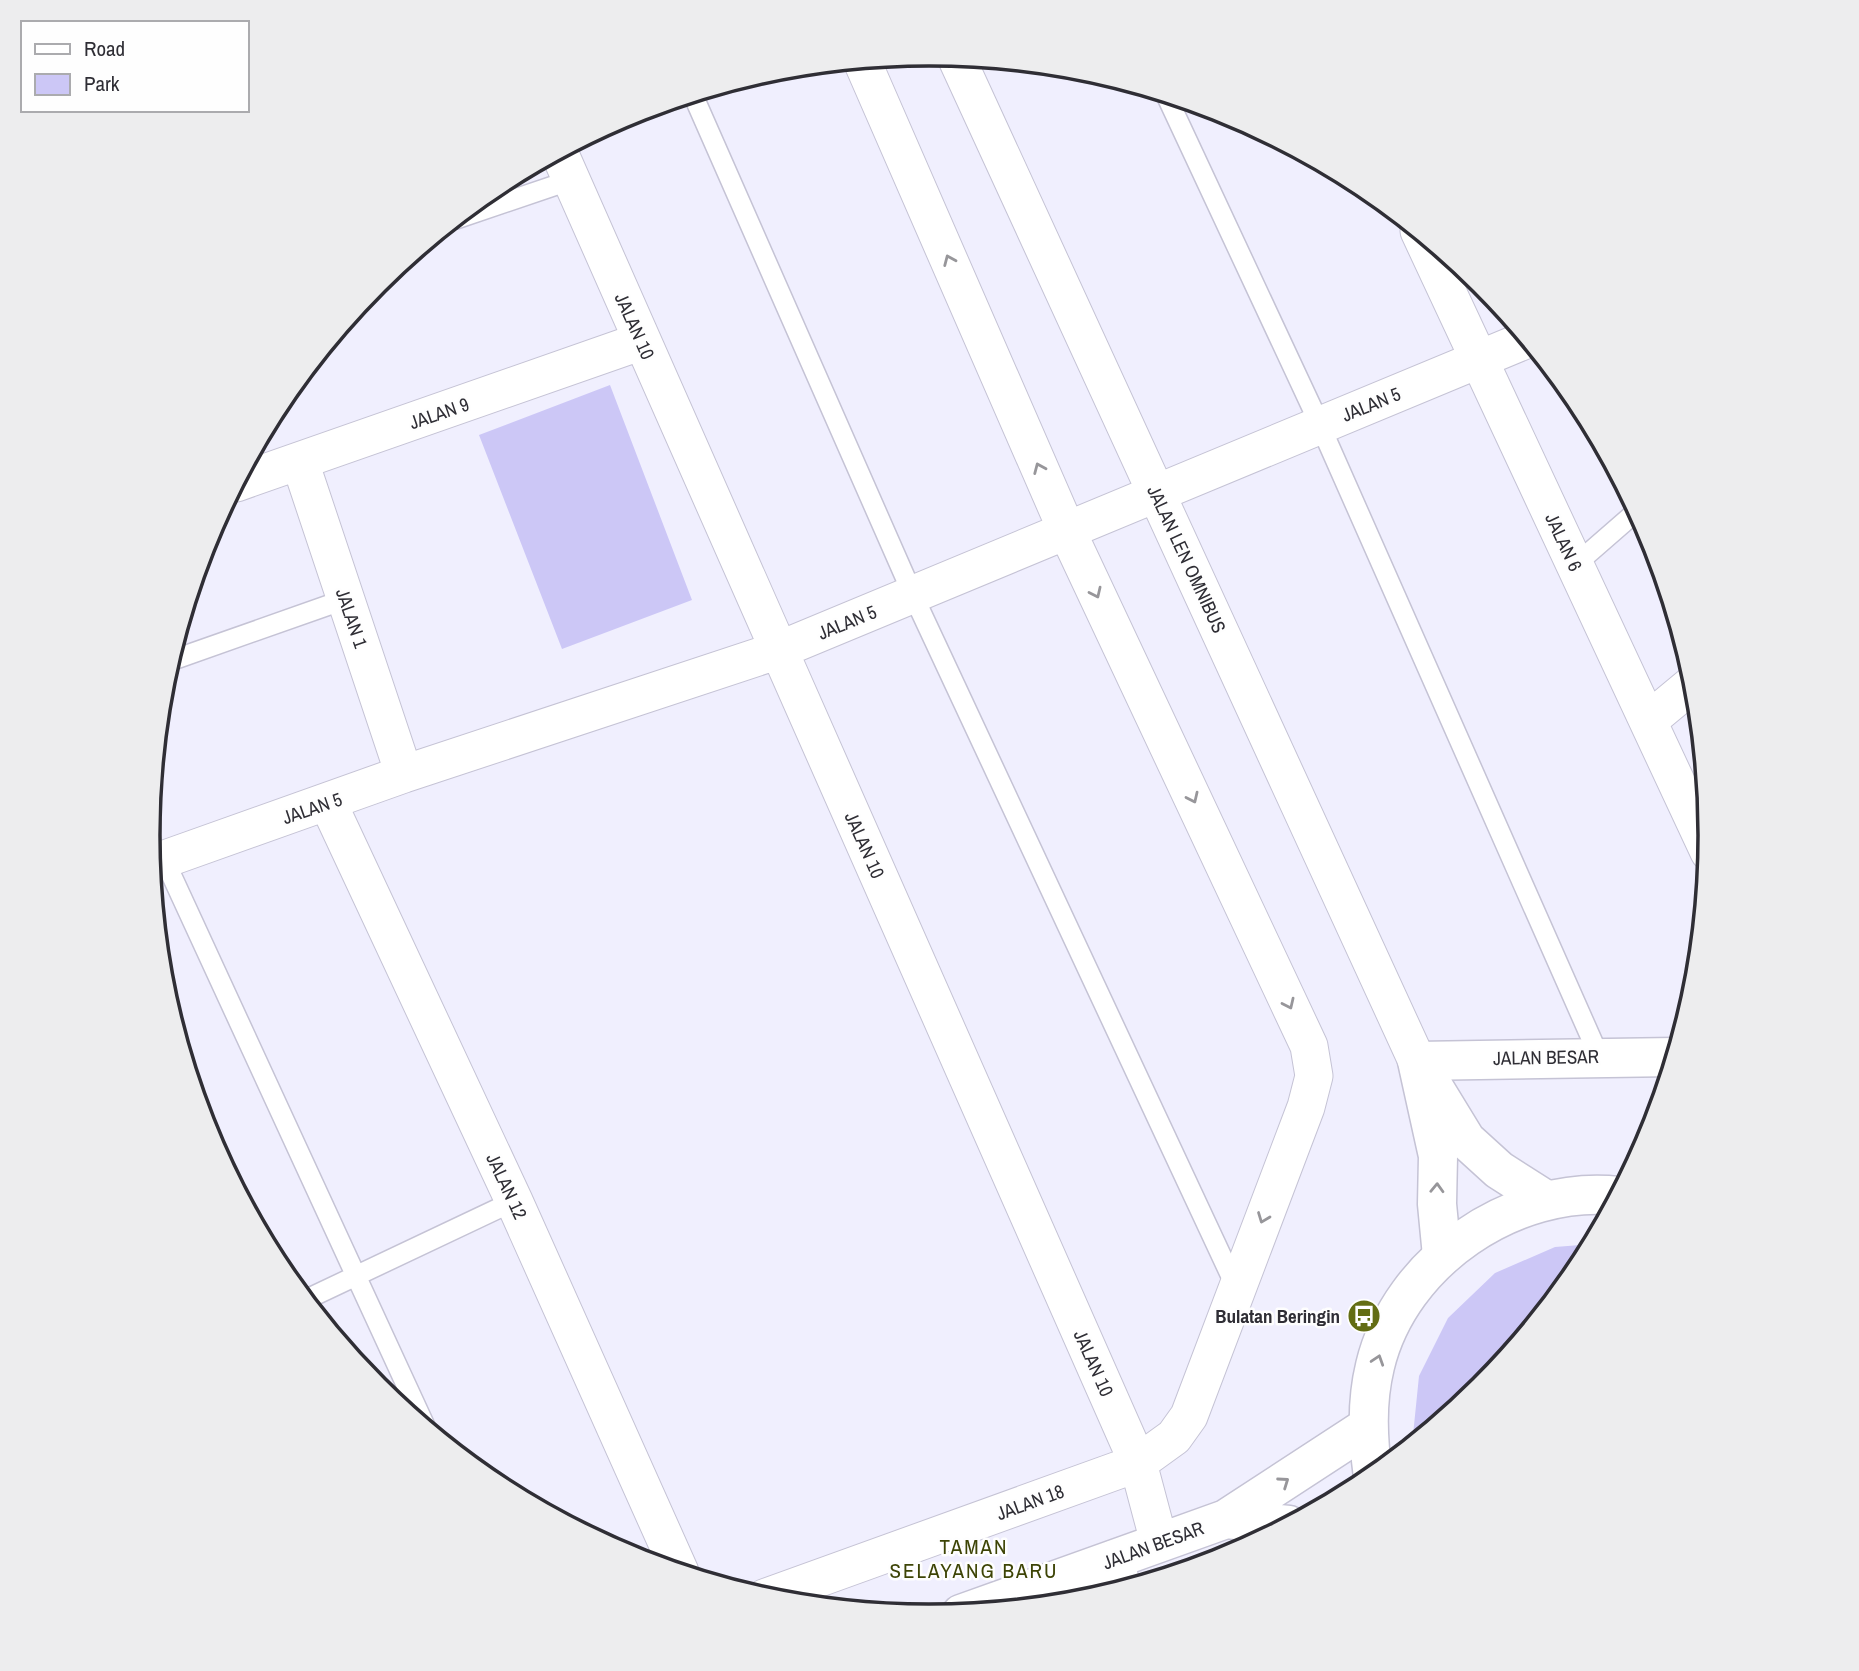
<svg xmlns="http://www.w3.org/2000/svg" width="1859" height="1671" font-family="'Archivo Narrow',sans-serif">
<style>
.green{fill:#ccc7f6}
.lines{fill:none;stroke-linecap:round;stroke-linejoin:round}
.service-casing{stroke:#c5c3d5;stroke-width:22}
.minor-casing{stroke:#c5c3d5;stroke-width:39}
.tertiary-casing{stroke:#c5c3d5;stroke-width:41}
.secondary-casing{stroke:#c5c3d5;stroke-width:41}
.service{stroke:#fff;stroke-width:19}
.minor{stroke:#fff;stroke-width:37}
.tertiary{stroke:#fff;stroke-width:38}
.secondary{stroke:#fff;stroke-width:38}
.oneway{stroke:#97969a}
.labels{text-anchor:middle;stroke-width:5;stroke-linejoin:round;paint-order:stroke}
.street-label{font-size:19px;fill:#2f2e35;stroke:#fefefe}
.poi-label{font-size:19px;font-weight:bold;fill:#2f2e35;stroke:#fefefe;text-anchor:end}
.neighbourhood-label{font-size:21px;letter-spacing:2px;fill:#3d4406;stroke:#fefefe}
.rim{fill:none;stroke:#2f2e35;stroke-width:3.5}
</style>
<rect width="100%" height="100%" fill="#f0effe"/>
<path class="green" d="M610,385l82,215 -130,49 -83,-214z
M1593,1244l-14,26 -97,118 -70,57 7,-69 29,-58 47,-45 60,-26z"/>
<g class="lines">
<defs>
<path id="service" d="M693,95l220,500 323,692
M1166,95l154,330 279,631
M456,219l115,-39
M1575,565l62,-54
M170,661l176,-62
M164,859l262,569
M305,1300l209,-99"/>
<path id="minor" d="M956,57l461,1004
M559,152l579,1311 21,79
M1419,231l290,621
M300,462l104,312
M236,483l406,-142
M1648,721l47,-39
M328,803l186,398 166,371
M151,864l253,-90 375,-124 749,-311
M1114,1559l9,30
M764,1598l374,-135 36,-26 15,-21 117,-309 8,-31 -5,-30 -242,-515 -205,-470"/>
<path id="tertiary" d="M1417,1061l258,-4
M1417,1061l21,95 -1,48 5,52
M1433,1086l33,54 33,30 47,30
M1226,1519l63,6
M961,1614l265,-95 141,-92"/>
<path id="secondary" d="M1373,1477c-5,-38 -7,-74 2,-111 25,-105 139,-182 244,-170"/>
</defs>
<use href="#service" class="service-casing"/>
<use href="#minor" class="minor-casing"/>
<use href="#tertiary" class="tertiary-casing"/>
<use href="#secondary" class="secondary-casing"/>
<use href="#service" class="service"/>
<use href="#minor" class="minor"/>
<use href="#tertiary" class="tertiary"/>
<use href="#secondary" class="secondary"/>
</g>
<defs><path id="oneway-chevron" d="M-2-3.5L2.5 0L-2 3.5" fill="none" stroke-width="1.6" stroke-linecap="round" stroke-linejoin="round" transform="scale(1.75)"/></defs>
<g class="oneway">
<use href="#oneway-chevron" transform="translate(949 260) rotate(-113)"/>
<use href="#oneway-chevron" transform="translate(1039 468) rotate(-113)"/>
<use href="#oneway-chevron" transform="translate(1096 593) rotate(65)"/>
<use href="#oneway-chevron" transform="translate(1193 798) rotate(65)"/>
<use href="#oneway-chevron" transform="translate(1289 1004) rotate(65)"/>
<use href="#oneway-chevron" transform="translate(1437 1188) rotate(-88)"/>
<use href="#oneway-chevron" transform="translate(1263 1218) rotate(111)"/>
<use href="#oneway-chevron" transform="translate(1378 1360) rotate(-72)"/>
<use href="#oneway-chevron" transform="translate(1284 1482) rotate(-35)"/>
</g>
<defs>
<symbol id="bus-disc" viewBox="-11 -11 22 22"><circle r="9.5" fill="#636d14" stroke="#fefefe"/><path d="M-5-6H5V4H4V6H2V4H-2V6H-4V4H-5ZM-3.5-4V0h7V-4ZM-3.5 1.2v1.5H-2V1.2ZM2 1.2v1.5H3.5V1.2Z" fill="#fff"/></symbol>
</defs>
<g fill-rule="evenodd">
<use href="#bus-disc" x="1345" y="1297" width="38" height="38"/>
</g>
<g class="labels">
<g class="street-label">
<text transform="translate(635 326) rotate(66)" y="7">JALAN 10</text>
<text transform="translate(1371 404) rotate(-22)" y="7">JALAN 5</text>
<text transform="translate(439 413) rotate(-19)" y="7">JALAN 9</text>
<text transform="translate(1564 542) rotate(65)" y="7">JALAN 6</text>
<text transform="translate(1187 559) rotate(65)" y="7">JALAN LEN OMNIBUS</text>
<text transform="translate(352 618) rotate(71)" y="7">JALAN 1</text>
<text transform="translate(847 622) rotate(-22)" y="7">JALAN 5</text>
<text transform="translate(312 808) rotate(-19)" y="7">JALAN 5</text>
<text transform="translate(865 845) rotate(66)" y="7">JALAN 10</text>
<text transform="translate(1546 1057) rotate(-1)" y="7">JALAN BESAR</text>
<text transform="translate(507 1186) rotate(65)" y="7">JALAN 12</text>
<text transform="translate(1094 1363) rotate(66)" y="7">JALAN 10</text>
<text transform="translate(1030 1502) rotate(-20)" y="7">JALAN 18</text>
<text transform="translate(1153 1545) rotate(-20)" y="7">JALAN BESAR</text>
</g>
<g class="poi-label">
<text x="1340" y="1323">Bulatan Beringin</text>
</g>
<g class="neighbourhood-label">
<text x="974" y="1554">TAMAN<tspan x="974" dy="24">SELAYANG BARU</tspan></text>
</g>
</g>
<path d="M0 0H1859V1671H0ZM160 835a769 769 0 1 1 1538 0a769 769 0 1 1-1538 0Z" fill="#ededee" fill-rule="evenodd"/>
<path class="rim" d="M160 835a769 769 0 1 1 1538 0a769 769 0 1 1-1538 0Z"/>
<rect x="21" y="21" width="228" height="91" fill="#fefefe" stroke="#ababae" stroke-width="2"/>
<rect x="35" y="44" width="35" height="10" fill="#ffffff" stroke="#ababae" stroke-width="2"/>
<text x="84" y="56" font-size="21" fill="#2f2e35">Road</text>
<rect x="35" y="74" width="35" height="21" fill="#ccc7f6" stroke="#ababae" stroke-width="2"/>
<text x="84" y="91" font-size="21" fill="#2f2e35">Park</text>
</svg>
